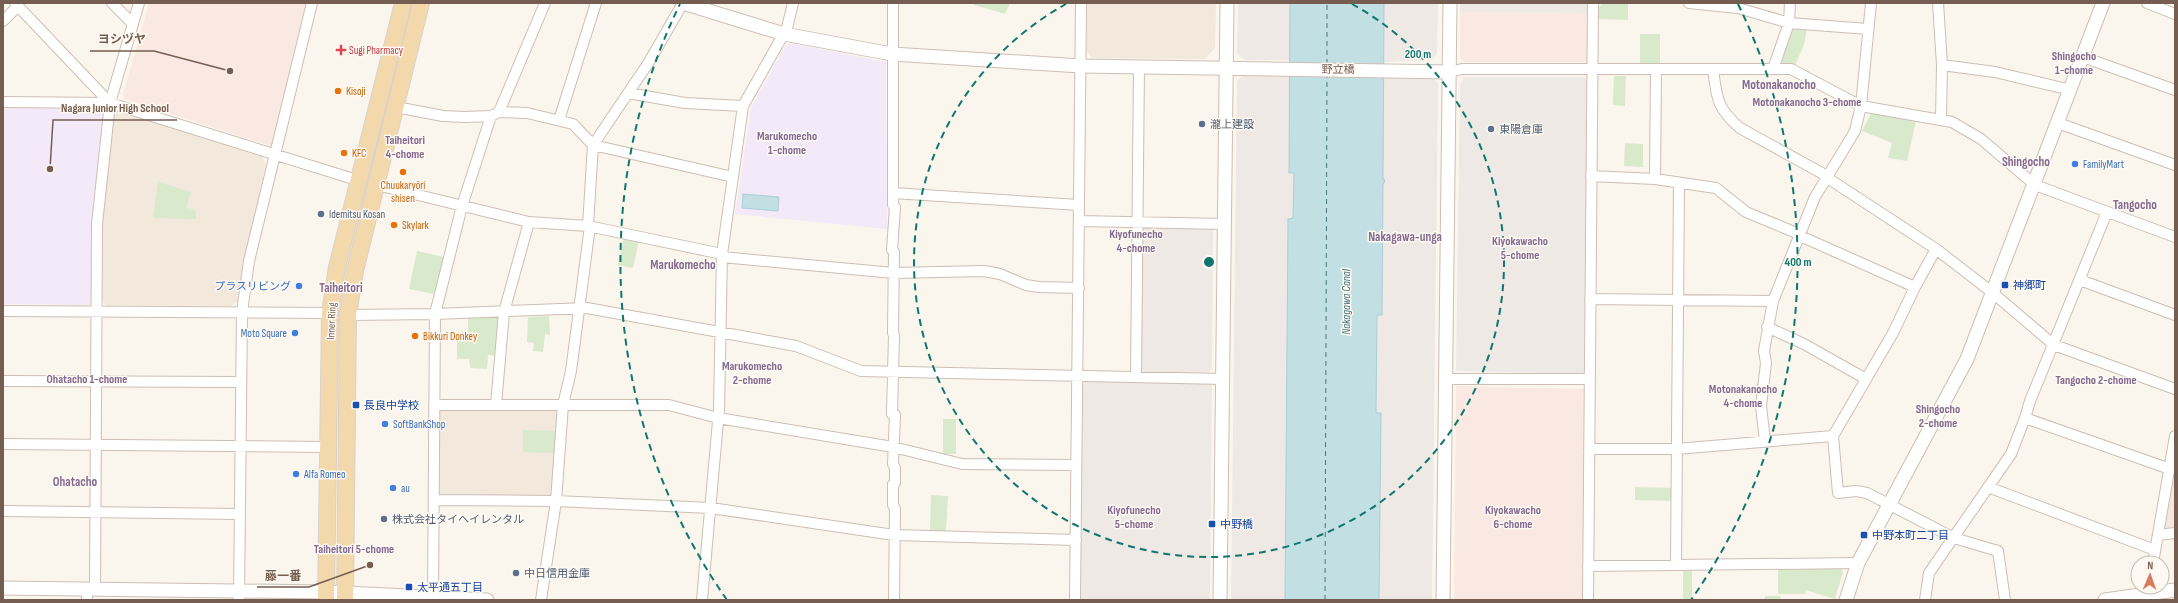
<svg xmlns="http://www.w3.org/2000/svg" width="2178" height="603" font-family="'Sofia Sans Condensed','Noto Sans JP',sans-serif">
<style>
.residential{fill:#f2e8dc}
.commercial{fill:#fae9e2}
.industrial{fill:#eee9e5}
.education{fill:#f3e9f8}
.green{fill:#d8e9cc}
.water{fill:#c2dfe4;stroke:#a9ced5}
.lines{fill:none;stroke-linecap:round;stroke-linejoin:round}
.ferry{stroke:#49777f;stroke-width:1;stroke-dasharray:5 4;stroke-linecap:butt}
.minor-casing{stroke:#cdbeb3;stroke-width:12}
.tertiary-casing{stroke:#cdbeb3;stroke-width:15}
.primary-casing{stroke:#d8d2ce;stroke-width:18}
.minor{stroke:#fff;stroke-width:10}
.tertiary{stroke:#fff;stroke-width:13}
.primary{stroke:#f3d8ac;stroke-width:16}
.ring{fill:none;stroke:#0f766e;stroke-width:2;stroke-dasharray:7 5}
.health-dot{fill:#e0444e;stroke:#fefaf3;stroke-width:1.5}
.food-dot{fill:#e8710a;stroke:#fefaf3;stroke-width:1.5}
.service-dot{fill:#5c6f8a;stroke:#fefaf3;stroke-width:1.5}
.shop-dot{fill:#3f7fe0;stroke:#fefaf3;stroke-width:1.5}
.transit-dot{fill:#1a4fb4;stroke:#fefaf3;stroke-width:1.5}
.labels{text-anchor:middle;stroke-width:3;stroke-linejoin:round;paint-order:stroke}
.health-label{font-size:11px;fill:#be3a42;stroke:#fefaf3;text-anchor:start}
.street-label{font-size:11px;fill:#755e51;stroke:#fefaf3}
.food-label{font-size:11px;fill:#c56008;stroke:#fefaf3;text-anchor:start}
.service-label{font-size:11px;fill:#4e5e75;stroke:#fefaf3;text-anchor:start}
.shop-label{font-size:11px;fill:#366cbe;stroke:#fefaf3;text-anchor:start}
.transit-label{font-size:11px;fill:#164399;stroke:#fefaf3;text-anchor:start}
.neighbourhood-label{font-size:12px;font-weight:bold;fill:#836990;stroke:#fefaf3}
.water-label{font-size:12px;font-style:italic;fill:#49777f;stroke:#fefaf3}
.quarter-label{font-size:13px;font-weight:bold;fill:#836990;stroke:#fefaf3}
.centre{fill:#0f766e;stroke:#fefaf3;stroke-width:2}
.ring-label{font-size:12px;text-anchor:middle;font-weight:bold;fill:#0f766e;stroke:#fefaf3;stroke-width:3;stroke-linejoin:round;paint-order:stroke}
.leader{fill:none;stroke:#755e51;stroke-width:1.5}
.callout-dot{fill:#755e51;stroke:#fefaf3;stroke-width:1.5}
.callout-label{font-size:12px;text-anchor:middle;font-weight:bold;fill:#755e51;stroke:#fefaf3;stroke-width:3;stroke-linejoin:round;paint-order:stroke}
</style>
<rect width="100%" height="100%" fill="#fbf6ed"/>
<path class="residential" d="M1087,3h129l-1,45 -10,11 -113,-1 -5,-6z
M118,112l144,44 4,9 -22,95 -6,41 -7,5 -125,-1 -3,-3 -1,-79 12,-109z
M443,408l114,1 -4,84 -3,4 -108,-1 -3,-2 1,-83z
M2175,459v71l-8,1 -4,-5z"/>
<path class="commercial" d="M149,3h157l-35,143 -147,-47 -1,-4z
M1460,12l129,1 -1,47 -3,2h-121l-4,-5z
M1456,386l128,3 -2,211h-128z"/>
<path class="industrial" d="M1238,3h52v57h-46l-7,-6z
M1384,3h54l-1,50 -5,7 -48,2z
M1460,3h129v10l-129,-1z
M1242,76l49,1 -2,95 5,1 -1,46h-5l-3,381h-54l6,-519z
M1464,77h120l3,3 -3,292 -2,2 -126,-3 4,-287z
M1384,78l50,1 4,4 -6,517h-53l2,-186 -5,-1 1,-98h5l1,-131 2,-4h-2z
M1143,226l70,1 -1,142 -4,4 -64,-1 -4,-4 2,-140z
M1088,379l120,2 4,5 -2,214h-129l2,-215z"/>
<path class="education" d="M790,43l96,19 1,167 -152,-15 16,-106 33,-60z
M3,107l97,1 3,6 -11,110v78l-3,3 -86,-1z"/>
<path class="green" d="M974,3h36l-5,11 -31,-9z
M1603,3l25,1v16l-30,-1v-11z
M1794,28l13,1 -3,16 -9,20 -12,-1 -3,-4z
M1640,34h20v31h-20z
M1614,76h12l-1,30 -12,-1z
M1871,113l45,8 -9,40 -19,-3 4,-15 -30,-12z
M1625,143l18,1v23l-19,-1z
M158,182l33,10 -5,15 10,4v8l-43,-1z
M624,237l15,3 -6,28 -15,-3z
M417,251l27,6 -10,37 -25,-5z
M549,316l1,19 -5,-1 -2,18 -10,-1 1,-8 -7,-1 1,-25z
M498,317l3,3 -4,36 -9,-1 -1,14 -17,-1 -1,-9h-12v-21l11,-1v-19z
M943,419h13v35h-13z
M523,430l32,1 -1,22 -31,-1z
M1635,487l39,1 -1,13 -38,-1z
M931,495l17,1 -2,35h-16z
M1841,568l2,4 -8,27 -29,-9 -1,4h-27v-25z
M1683,570h9v30h-9z
M1765,596h16l-1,4h-16z"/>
<path class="water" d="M1290,3h94l-1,176 2,1 -2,5 -1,130h-5l-1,98h5l-2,187h-94l3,-381 5,-1 1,-45h-5z
M743,194l36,3 -1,14 -36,-3z"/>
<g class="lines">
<path class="ferry" d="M1327,64v-61
M1325,600l2,-524"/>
<defs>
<path id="minor" d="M15,3l95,100
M112,3l21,21
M683,3l-34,59 -56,83 140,32
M893,3v202l2,2 -3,43 2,2 -1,81 1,2 -2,79 3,1 -2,49 2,4v15l-2,1v21l2,4 -1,91
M1689,3l49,5 51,15 79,6
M1938,3l4,62 -1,55
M2147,3l28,11
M3,21l15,-15
M2083,57l92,33
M1942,65l53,7 76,18
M1713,69c4,29 3,38 27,59l87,48
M1773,69l16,-46 1,-20
M1449,72l13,-3h329l70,37 91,16 29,17 54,46 140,52
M628,93l57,10 58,3
M3,102l107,1 250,78
M396,107l47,9 21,1 27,-1 8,-4 28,1 46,11 20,21 -5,81
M499,112l46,-109
M559,120l37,-117
M2058,123l117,42
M1591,176l64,3 61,9 30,24 53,22
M1826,177l110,72 57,44 61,52 121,44
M1655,179l1,-109
M377,185l152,37 59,4 134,28
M893,193l186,12
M1079,221l145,3
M1798,235l117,52
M1936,249l-21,38 -22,46 -60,103 5,57 18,-2 11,2 87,45 44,13 7,49
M722,257l172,16 90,-2 16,3 26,11 13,2 40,1
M2080,280l95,35
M1590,299l183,2
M3,311l327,2
M348,315l87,-1 152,-6 209,38 65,25 362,8
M1767,327l37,17 62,35
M1136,377l3,-311
M1446,379h144
M3,381l238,1
M434,405h235l49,13 175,29 69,17 114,1
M496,405l8,-93 25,-90
M2025,418l145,51
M1765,441l-4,-35 5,-43 -2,-12 9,-50 42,-104 40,-66 6,-25 10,-103
M3,444l325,3
M1589,449h87l157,-13
M1988,487l167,63
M434,500l122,1 155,7 183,27 182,5
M3,511l237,3
M2158,535l17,-2
M2153,563l22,-127
M1676,565l3,-382
M1588,566l270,-3
M95,589l2,-365 13,-121 29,-100
M87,600v-11
M239,600l3,-288 7,-51 63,-258
M433,600l2,-286 27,-108 29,-90
M541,600l15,-99 7,-96 8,-34 19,-145
M702,600l17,-190 3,-156 21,-148 44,-78 6,-25
M1075,600l6,-597
M1588,600l5,-597
M1925,600l4,-27 82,-119 14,-36 5,-17 77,-189"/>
<path id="tertiary" d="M683,3l101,31 108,20 189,12 368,6
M3,588l323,4 161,8
M1220,600l7,-597
M1443,600l7,-597
M1846,600l12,-37 109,-204 136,-356
M2105,600l70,-10"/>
<path id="primary" d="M326,600l4,-287 7,-46 66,-264
M345,600l3,-285 7,-44 66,-268"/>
</defs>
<use href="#minor" class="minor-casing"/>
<use href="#tertiary" class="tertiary-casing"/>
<use href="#primary" class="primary-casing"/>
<use href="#minor" class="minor"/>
<use href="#tertiary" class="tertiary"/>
<use href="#primary" class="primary"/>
</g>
<g class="ring">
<path d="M1352 4A295 295 0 1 1 1066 4"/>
<path d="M727 600A589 589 0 0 1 680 4M1738 4A589 589 0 0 1 1691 600"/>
</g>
<path class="health-dot" d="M339 44h4v4h4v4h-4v4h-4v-4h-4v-4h4z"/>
<g class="food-dot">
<circle cx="338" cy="91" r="4"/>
<circle cx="344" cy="153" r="4"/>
<circle cx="403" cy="172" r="4"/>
<circle cx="394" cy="225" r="4"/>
<circle cx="415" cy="336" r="4"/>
</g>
<g class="service-dot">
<circle cx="1202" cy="124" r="4"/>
<circle cx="1491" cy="129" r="4"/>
<circle cx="321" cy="214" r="4"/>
<circle cx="384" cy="519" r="4"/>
<circle cx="516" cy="573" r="4"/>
</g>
<g class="shop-dot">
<circle cx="2075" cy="164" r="4"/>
<circle cx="299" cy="286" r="4"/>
<circle cx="295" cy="333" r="4"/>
<circle cx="385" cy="424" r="4"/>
<circle cx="296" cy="474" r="4"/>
<circle cx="393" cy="488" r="4"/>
</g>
<g class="transit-dot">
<rect x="2001" y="281" width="8" height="8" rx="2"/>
<rect x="352" y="401" width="8" height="8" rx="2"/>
<rect x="1208" y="520" width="8" height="8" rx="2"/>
<rect x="1860" y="531" width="8" height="8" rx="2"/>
<rect x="405" y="583" width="8" height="8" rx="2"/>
</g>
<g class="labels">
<g class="health-label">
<text x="349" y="54">Sugi Pharmacy</text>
</g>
<g class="street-label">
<text transform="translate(1338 69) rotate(1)" y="4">野立橋</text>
<text transform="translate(331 321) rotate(-87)" y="4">Inner Ring</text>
</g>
<g class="food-label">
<text x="346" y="95">Kisoji</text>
<text x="352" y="157">KFC</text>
<text x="403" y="189" text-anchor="middle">Chuukaryōri<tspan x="403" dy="13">shisen</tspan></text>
<text x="402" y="229">Skylark</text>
<text x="423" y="340">Bikkuri Donkey</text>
</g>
<g class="service-label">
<text x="1210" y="128">瀧上建設</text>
<text x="1499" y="133">東陽倉庫</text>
<text x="329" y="218">Idemitsu Kosan</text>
<text x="392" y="523">株式会社タイヘイレンタル</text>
<text x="524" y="577">中日信用金庫</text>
</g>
<g class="shop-label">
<text x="2083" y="168">FamilyMart</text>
<text x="291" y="290" text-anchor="end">プラスリビング</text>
<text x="287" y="337" text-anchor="end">Moto Square</text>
<text x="393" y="428">SoftBankShop</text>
<text x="304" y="478">Alfa Romeo</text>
<text x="401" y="492">au</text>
</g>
<g class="transit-label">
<text x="2013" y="289">神郷町</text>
<text x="364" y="409">長良中学校</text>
<text x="1220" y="528">中野橋</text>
<text x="1872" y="539">中野本町二丁目</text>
<text x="417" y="591">太平通五丁目</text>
</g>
<g class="neighbourhood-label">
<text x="2074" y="60">Shingocho<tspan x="2074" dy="14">1-chome</tspan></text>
<text x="1807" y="106">Motonakanocho 3-chome</text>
<text x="787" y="140">Marukomecho<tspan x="787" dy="14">1-chome</tspan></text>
<text x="405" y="144">Taiheitori<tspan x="405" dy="14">4-chome</tspan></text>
<text x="1136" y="238">Kiyofunecho<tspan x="1136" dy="14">4-chome</tspan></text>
<text x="1520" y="245">Kiyokawacho<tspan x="1520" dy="14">5-chome</tspan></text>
<text x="752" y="370">Marukomecho<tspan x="752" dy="14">2-chome</tspan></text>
<text x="87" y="383">Ohatacho 1-chome</text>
<text x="2096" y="384">Tangocho 2-chome</text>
<text x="1743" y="393">Motonakanocho<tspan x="1743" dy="14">4-chome</tspan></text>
<text x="1938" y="413">Shingocho<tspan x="1938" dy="14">2-chome</tspan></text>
<text x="1134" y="514">Kiyofunecho<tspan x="1134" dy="14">5-chome</tspan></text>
<text x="1513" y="514">Kiyokawacho<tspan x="1513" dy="14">6-chome</tspan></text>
<text x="354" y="553">Taiheitori 5-chome</text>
</g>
<g class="water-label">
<text transform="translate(1346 302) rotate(-90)" y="4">Nakagawa Canal</text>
</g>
<g class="quarter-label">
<text x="1779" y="89">Motonakanocho</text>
<text x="2026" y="166">Shingocho</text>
<text x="2135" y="209">Tangocho</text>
<text x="1405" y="241">Nakagawa-unga</text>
<text x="683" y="269">Marukomecho</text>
<text x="341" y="292">Taiheitori</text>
<text x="75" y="486">Ohatacho</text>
</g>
</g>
<circle cx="1209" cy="262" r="6" class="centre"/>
<g class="ring-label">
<text x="1418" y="58">200 m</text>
<text x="1798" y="266">400 m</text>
</g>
<path class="leader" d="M230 71L154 51H90M50 169L53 120H177M370 565L309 587H257"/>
<g class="callout-dot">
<circle cx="230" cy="71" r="4"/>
<circle cx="50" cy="169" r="4"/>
<circle cx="370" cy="565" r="4"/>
</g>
<g class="callout-label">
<text x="122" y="43">ヨシヅヤ</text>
<text x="115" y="112">Nagara Junior High School</text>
<text x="283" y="580">藤一番</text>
</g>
<rect width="2178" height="603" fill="none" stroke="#755e51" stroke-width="8"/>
<g transform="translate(2150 575) rotate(2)"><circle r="19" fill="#fefaf3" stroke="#c7bcb2"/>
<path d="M0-3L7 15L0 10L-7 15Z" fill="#d9795e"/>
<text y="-6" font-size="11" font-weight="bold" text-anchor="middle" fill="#755e51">N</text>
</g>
</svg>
